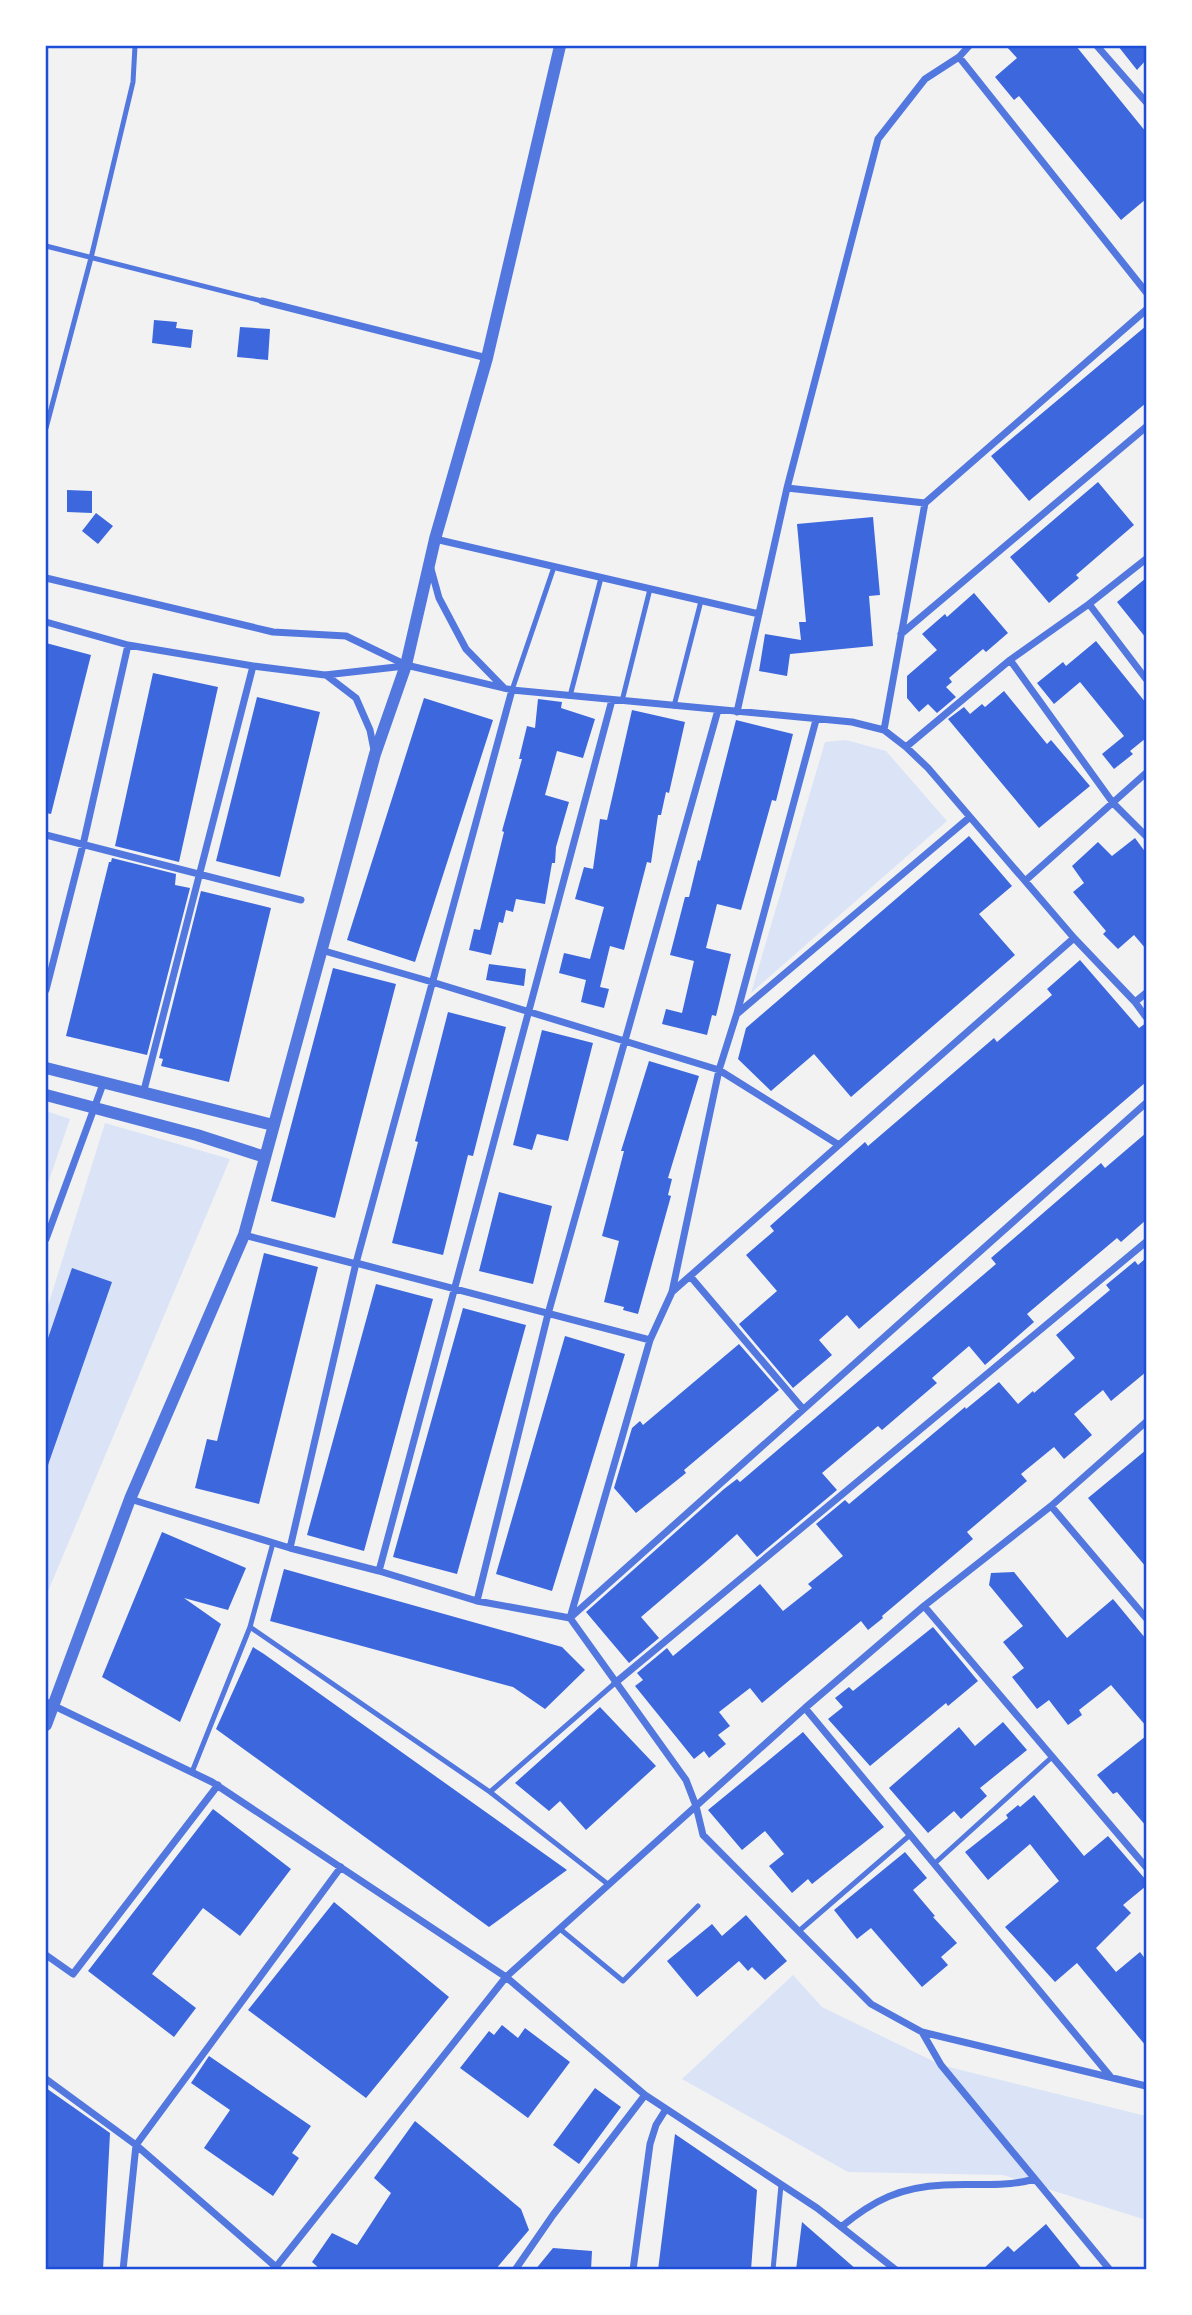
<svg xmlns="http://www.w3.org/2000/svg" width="1192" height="2315" font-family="Raleway,sans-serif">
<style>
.green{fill:#dbe4f7}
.building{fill:#3d67dc}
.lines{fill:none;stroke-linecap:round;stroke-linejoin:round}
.service{stroke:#5277de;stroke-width:5}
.minor{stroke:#5277de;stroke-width:7}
.tertiary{stroke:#5277de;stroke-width:12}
.neatline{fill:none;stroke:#1d4ed8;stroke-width:2.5}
</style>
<rect width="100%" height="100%" fill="#f2f2f2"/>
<path class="green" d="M846,740l40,11 61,70 -196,172 74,-251z
M46,1111l24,8 -24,70z
M105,1123l125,36 -184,437v-284z
M793,1975l29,32 119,58 205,51v104l-143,-45 -155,-3 -166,-93z"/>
<path class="building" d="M1006,46h70l70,86v67l-25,21 -102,-124 -5,4 -19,-23 22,-19z
M1118,46h28v14l-9,10z
M154,320l23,2 -1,6 17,2 -2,18 -39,-5z
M1146,326v77l-117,98 -38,-45z
M240,327l30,2 -2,31 -31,-3z
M1098,482l36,43 -58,50 3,3 -30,25 -39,-46z
M67,490l25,1v22l-25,-1z
M96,513l17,13 -15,18 -16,-13z
M873,517l7,78 -11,1 4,50 -83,8 -3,22 -28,-5 6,-37 36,6 -2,-18h7l-9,-98z
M1146,578v60l-29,-36z
M974,593l34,40 -22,19 -3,-3 -34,29 3,4 -6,5 10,10 -19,16 -9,-9 -9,8 -12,-14v-22l30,-26 -15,-16 23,-20 2,3z
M1096,641l50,62v35l-16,13 3,3 -19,15 -12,-15 22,-18 -44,-54 -26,22 -17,-21 26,-21 3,4z
M46,643l45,12 -40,159 -5,-1z
M153,673l65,14 -39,175 -64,-16z
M1004,691l43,53 4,-4 39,46 -51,42 -91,-109 16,-12 6,7 12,-10 3,3z
M257,697l63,15 -40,165 -64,-16z
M424,698l69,22 -78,242 -68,-22z
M538,699l24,3 -1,6 34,11 -12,39 -26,-7 -12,44 24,7 -13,45 -1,16h-3l-7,41 -29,-5 -3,13 -7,-2 -3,13 -4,-1 -8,33 -22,-5 5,-21 6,1 24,-98 -2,-1 20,-72h-3l8,-33 8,2z
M632,710l53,12 -16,71 -3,-1 -5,23h-3l-7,48 -4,-1 -23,88 -14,-4 -10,41 9,2 -5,19 -23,-6 5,-22 -27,-7 5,-20 26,6 14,-52 -29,-8 9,-32 9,2 7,-50 7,1z
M736,720l57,14 -17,67 -4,-1 -31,110 -24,-6 -11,44 25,6 -15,62 -4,-1 -5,20 -45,-11 4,-15 16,4 12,-52 -24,-6 15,-58h4l9,-37 2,1z
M969,836l43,50 -33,28 36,41 -164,142 -37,-43 -43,37 -33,-32 8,-31z
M1135,838l11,15v96l-12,-14 -16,14 -15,-15 3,-3 -33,-39 11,-9 -12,-17 26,-24 14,14z
M112,858l64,16 -1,11 15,3 -43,167 -81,-19 43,-174h2z
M201,891l70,17 -42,174 -68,-16 2,-7 -4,-1z
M1080,960l59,68 7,-5v59l-287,247 -12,-14 -28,25 13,15 -39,33 -54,-64 38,-33 -31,-36 28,-24 -4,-5 95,-84 3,4 126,-108 3,4 55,-47 -5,-6z
M489,964l37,5 -2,17 -38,-6z
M333,968l63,16 -61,234 -64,-17z
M448,1012l58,15 -33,129 -5,-1 -25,100 -51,-12 26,-101 -3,-1z
M542,1030l51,13 -25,98 -31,-7 -5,16 -19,-5z
M649,1061l50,15 -31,102 4,1 -4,16 3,1 -33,118 -15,-4 1,-3 -20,-5 15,-61 -17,-5 22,-85h-3z
M1146,1133v87l-25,22 -4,-4 -90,76 7,8 -49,43 -16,-19 -37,32 5,5 -55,47 -4,-4 -56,47 15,17 -80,67 -20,-23 -27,24 -69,59 18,21 -30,25 -43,-51 138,-123 13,-10 3,3 256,-218 -5,-6 110,-95 4,5z
M499,1192l53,14 -19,78 -54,-13z
M264,1253l54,14 -59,237 -64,-16 12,-49 10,2z
M1146,1258v114l-35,29 -8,-11 -29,24 18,21 -28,24 -10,-12 -33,27 6,7 -60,51 6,7 -91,77 1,2 -15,12 -7,-9 -99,82 -12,-15 -31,24 11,14 -12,9 8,9 -17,14 -5,-7 -10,8 -59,-73 8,-6 -6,-7 30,-25 6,8 87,-72 23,27 29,-23 -4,-4 35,-28 -27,-32 29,-24 4,4 116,-97 1,2 33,-27 19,22 15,-13 1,2 41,-35 -19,-23 54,-45 -4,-5 29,-24 3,4z
M72,1268l40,14 -64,183 -2,-1v-120z
M376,1284l57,15 -69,252 -57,-16z
M463,1308l63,17 -69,249 -64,-17z
M565,1336l60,18 -73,237 -56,-17z
M739,1344l40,46 -95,80 2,3 -50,40 -22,-25 18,-60 8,-7 3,4z
M1146,1450v117l-58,-69z
M162,1532l84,36 -18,42 -44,-12 37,26 -41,98 -78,-45z
M284,1569l278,78 23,23 -40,39 -32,-22 -243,-66z
M1014,1572l53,66 46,-39 33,40v87l-35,-41 -32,25 3,5 -14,10 -19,-25 -12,9 -25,-32 12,-9 -21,-26 20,-16 -34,-41 2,-12z
M933,1627l45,54 -30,25 -2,-3 -76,63 -42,-47 15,-12 -8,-9 14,-11 4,4z
M253,1647l11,7 303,216 -78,57 -273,-198z
M600,1707l56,59 -70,64 -26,-29 -11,10 -34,-28z
M1003,1722l24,28 -47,38 7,8 -26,23 -7,-8 -26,22 -39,-45 70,-61 16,19z
M803,1732l81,95 -72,57 -4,-5 -16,14 -23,-27 15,-12 -19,-23 -23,19 -34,-40z
M1146,1736v90l-29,-34 -4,2 -16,-19z
M1034,1795l50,61 24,-20 38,44v6l-23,19 8,8 -35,35 20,24 24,-20 6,8v86l-69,-83 -22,19 -50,-55 54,-46 -29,-37 -42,36 -23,-28 43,-34 -2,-3 12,-10 2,2z
M213,1809l78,60 -51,67 -37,-28 -51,66 44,34 -22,29 -86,-66z
M905,1852l22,26 -14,12 22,26 -2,1 24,26 -16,14 7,8 -26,22 -51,-59 -14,11 -23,-29z
M334,1902l115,95 -83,101 -118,-88z
M746,1915l41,46 -22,19 -13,-13 -4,4 -9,-10 -42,36 -30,-36 45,-37 10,12z
M502,2025l16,13 7,-10 45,34 -42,56 -68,-50 29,-37 5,4z
M209,2056l102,70 -19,27 7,5 -26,38 -69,-48 26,-38 -39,-27z
M46,2088l64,45 -7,137h-57z
M595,2088l26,19 -42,57 -26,-19z
M415,2121l106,88 8,21 -34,40h-174l-9,-8 20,-29 25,12 34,-52 -17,-15z
M675,2134l82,56 -6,80h-93z
M802,2222l55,48h-61z
M1046,2224l37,46h-101l26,-24 6,6z
M553,2248l39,3 -1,19h-56z"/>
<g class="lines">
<path class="service" d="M46,246l216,55
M46,428l45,-170 42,-176 2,-36
M512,690l42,-123
M570,696l31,-118
M622,701l28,-112
M674,706l27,-105
M273,1543l-23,84 240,165
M192,1772l58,-145
M934,1864l118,-107
M609,1885l-119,-93 125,-109
M560,1929l63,52 75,-75
M799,1931l111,-96
M773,2270l8,-85"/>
<path class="minor" d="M1097,46l49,56
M959,57l187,235
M262,301l225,57
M787,488l138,15
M435,539l324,75
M431,569l8,29 27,51 38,39
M46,578l227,54 73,4 60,29 106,25 340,32 32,8 22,17 22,21 146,170 61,64 11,15
M1089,604l57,75
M46,622l82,23 125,21 72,9 80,-9
M901,634l245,-207
M1010,660l103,143 33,33
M326,675l30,23 14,32 4,20
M737,712l50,-224 91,-349 47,-60 34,-22 10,-11
M884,730l41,-227 221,-193
M906,747l104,-87 79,-56 57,-45
M46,835l255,65
M1025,881l121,-108
M321,950l111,32 287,88 120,75
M46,990l37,-145 45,-200
M1135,1002l11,-9
M738,1013l232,-196
M143,1094l110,-428
M244,1235l112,29
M46,1239l57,-155
M356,1263l294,77
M690,1276l113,133
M673,1291l401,-353
M130,1499l160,49 89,23 98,30 93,17 116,162 10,26 7,29 168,169 51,28 224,54
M1051,1506l95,112
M290,1548l66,-285 156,-573
M379,1571c76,-291 157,-580 233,-871
M477,1601l71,-287 170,-604
M924,1606l222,261
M570,1618l80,-278 22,-48 47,-222 18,-57 79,-293
M570,1618l576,-515
M615,1683l531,-441
M46,1702l166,80 294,195 139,118 172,113 79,62
M805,1708l305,368
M46,1955l27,19 145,-189
M922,2032l19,33 169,205
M46,2079l90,66 -13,125
M841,2227c33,-27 59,-40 103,-42 32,-2 58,3 91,-6
M276,2267l-140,-122 205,-278
M279,2270l-3,-3 230,-290 299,-269 119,-102 127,-100 95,-84
M515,2270l38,-55 92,-120
M633,2270l17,-126 6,-19 10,-16"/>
<path class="tertiary" d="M46,1068l227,57
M46,1095l151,40 68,22
M46,1725l84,-226 114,-264 131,-481 31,-89 29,-126 52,-181 73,-312"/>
</g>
<rect width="1192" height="2315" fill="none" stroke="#ffffff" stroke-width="94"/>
<rect x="47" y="47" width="1098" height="2221" class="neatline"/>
</svg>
